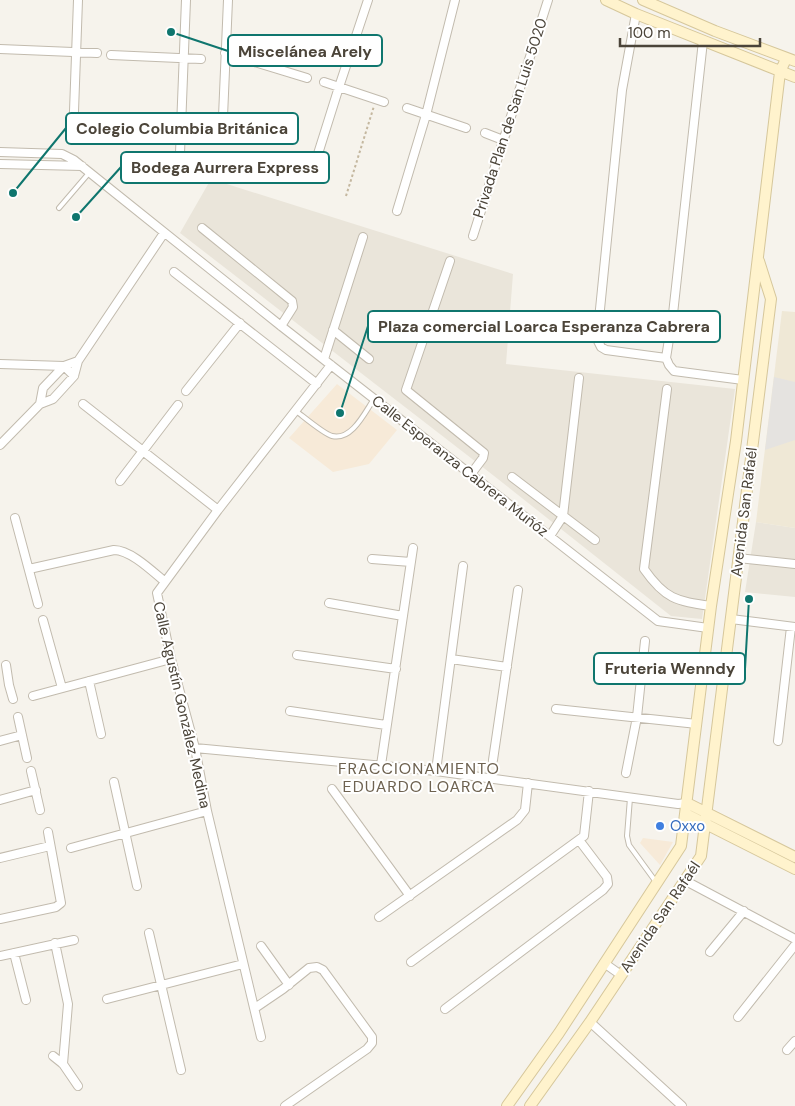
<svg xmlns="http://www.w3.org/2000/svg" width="795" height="1106" font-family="'DM Sans',sans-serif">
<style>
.residential{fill:#eae5da}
.commercial{fill:#f7ead8}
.education{fill:#efe8d6}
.parking{fill:#e5e3e0}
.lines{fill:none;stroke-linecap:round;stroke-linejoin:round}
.lane-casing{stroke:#c2bbae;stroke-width:6}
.street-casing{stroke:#c2bbae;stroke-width:10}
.secondary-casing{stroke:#d6c79b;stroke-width:12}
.path{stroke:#c4b79f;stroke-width:2;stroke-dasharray:2.5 2.5;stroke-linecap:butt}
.lane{stroke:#fff;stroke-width:4}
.street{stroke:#fff;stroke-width:8}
.secondary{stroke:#fff3cd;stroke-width:10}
.shop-dot{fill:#3f7fe0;stroke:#fff;stroke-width:2}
.labels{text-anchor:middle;stroke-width:4;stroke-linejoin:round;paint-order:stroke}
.street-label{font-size:15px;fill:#4b4439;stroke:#fff}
.shop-label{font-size:15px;fill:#366cbe;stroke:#fff;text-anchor:start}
.neighbourhood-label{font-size:16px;letter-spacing:1px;fill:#6e6250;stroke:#fff}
.leader{fill:none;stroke:#0f766e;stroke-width:2}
.callout-dot{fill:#0f766e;stroke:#fff;stroke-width:2}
.callout{fill:#fff;stroke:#0f766e;stroke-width:2}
.callout-label{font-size:16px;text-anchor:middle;font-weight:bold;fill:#4b4439}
</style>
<rect width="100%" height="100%" fill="#f6f3ec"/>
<path class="residential" d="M211,179l302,95 -7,90 229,25 -33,230 -31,-3 -182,-144 -309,-239z
M756,522l39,6v69l-50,-5z"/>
<path class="commercial" d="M337,384l60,46 -28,34 -36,8 -44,-34z
M643,838l30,4 -13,23 -20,-22z"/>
<path class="education" d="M782,311l13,1v216l-39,-6z"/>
<path class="parking" d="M774,377l21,5v58l-30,10z"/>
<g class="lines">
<defs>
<path id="lane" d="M59,208l30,-35
M296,411c8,6 28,23 36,25 20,5 33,-24 42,-37
M630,798l-3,38 2,9 27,37"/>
<path id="street" d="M636,14l-14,76 -25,249 4,8 5,3 60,8
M703,41l-30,273 -7,44 3,7 5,6 69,9
M0,49l97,4
M225,53l82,25
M111,55l90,4
M324,82l60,20
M407,108l59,20
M485,133l18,7
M73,139l5,-139
M222,140l6,-140
M0,152l62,2 12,6 207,166 377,295 50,7
M180,153l6,-153
M0,164l82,2
M311,176l28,-89 29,-87
M397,211l29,-96 29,-115
M202,228l90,73 1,6 -12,19
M473,236l75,-236
M450,261l-44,129 78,63 -1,5 -12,16
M174,272l143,112
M333,330l36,29
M324,359l39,-122
M0,364l64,2 10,10
M667,389l-23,180c21,30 32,32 67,37
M186,391l54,-68
M40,404l3,-16 21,-22 14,-5
M83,404l135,106
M0,445l40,-41 13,-5 21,-23 4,-15 86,-128
M512,477l83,63
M120,481l58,-76
M15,518l23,86
M550,536l13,-20 16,-138
M738,558l57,6
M372,559l39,3
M29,569l85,-19c16,0 37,20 50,31
M329,603l74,13
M731,619l64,8
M43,620l19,68
M297,655l99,14
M451,659l56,8
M6,665l3,20 4,14
M89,681l12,53
M33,696l138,-37
M556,709l141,15
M290,711l96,14
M18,717l9,41
M0,741l22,-6
M778,741l13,-114
M195,748l241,23 242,33 9,-1
M493,760l25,-170
M381,765l32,-217
M31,771l9,39
M436,771l27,-205
M626,773l11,-56 8,-76
M114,782l23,104
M332,789l78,107
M0,800l36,-10
M71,848l136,-37
M0,858l50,-12
M684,880l111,59
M379,917l138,-97 8,-10 3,-27
M0,919l56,-12 5,-4 -13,-71
M149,933l32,137
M55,943l13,61 -5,60
M261,946l28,39
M710,952l34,-41
M14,953l12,47
M0,956l74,-16
M411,962l173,-126 5,-45
M604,963l17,12
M107,999l136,-35
M255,1008l28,-19 26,-21 8,-1 6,3 49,67v6l-5,6 -82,57
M445,1009l158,-119 5,-6 -1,-7 -28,-37
M738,1017l57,-72
M590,1022l92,84
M261,1037l-54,-226 -12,-63 -24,-89 -14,-66 61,-83 113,-145
M787,1050l8,-9
M53,1056l10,8 15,22"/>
<path id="secondary" d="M606,0l30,14 159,63
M643,0l72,31 80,30
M687,803l108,54
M686,814l109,55
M507,1106l52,-73 122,-187 30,-240 25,-165 44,-369 6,-13
M530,1106l60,-84 111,-166 70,-557 -12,-38"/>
</defs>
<use href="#lane" class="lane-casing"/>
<use href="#street" class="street-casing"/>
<use href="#secondary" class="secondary-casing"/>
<path class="path" d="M346,196l28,-90"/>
<use href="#lane" class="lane"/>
<use href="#street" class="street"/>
<use href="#secondary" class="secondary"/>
</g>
<circle class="shop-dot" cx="660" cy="826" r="5"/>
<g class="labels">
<g class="street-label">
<text transform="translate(510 118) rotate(-72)" y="5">Privada Plan de San Luis 5020</text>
<text transform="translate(460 466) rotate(38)" y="5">Calle Esperanza Cabrera Muñóz</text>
<text transform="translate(744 512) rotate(-83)" y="5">Avenida San Rafaél</text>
<text transform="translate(182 705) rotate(77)" y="5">Calle Agustín González Medina</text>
<text transform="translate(660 917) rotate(-56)" y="5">Avenida San Rafaél</text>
</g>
<g class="shop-label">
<text x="670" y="831">Oxxo</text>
</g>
<g class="neighbourhood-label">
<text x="419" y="774">FRACCIONAMIENTO<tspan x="419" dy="18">EDUARDO LOARCA</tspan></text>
</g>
</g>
<path class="leader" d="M171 32L228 51M13 193L66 128M76 217L121 167M340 413L368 326M749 599L745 669"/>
<g class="callout-dot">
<circle cx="171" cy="32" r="5"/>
<circle cx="13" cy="193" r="5"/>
<circle cx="76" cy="217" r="5"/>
<circle cx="340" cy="413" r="5"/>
<circle cx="749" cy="599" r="5"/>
</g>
<g class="callout">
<rect x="228" y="35" width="154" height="31" rx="5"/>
<rect x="66" y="113" width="232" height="31" rx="5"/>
<rect x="121" y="152" width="208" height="31" rx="5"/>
<rect x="368" y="311" width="352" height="31" rx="5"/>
<rect x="594" y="653" width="151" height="31" rx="5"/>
</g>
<g class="callout-label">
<text x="305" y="57">Miscelánea Arely</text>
<text x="182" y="134">Colegio Columbia Británica</text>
<text x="225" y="173">Bodega Aurrera Express</text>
<text x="544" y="332">Plaza comercial Loarca Esperanza Cabrera</text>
<text x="670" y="674">Fruteria Wenndy</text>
</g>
<path d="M620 38v8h140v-8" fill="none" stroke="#4b4439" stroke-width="2.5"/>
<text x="628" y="38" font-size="15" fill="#4b4439" stroke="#ffffff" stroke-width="4" paint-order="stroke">100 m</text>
</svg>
